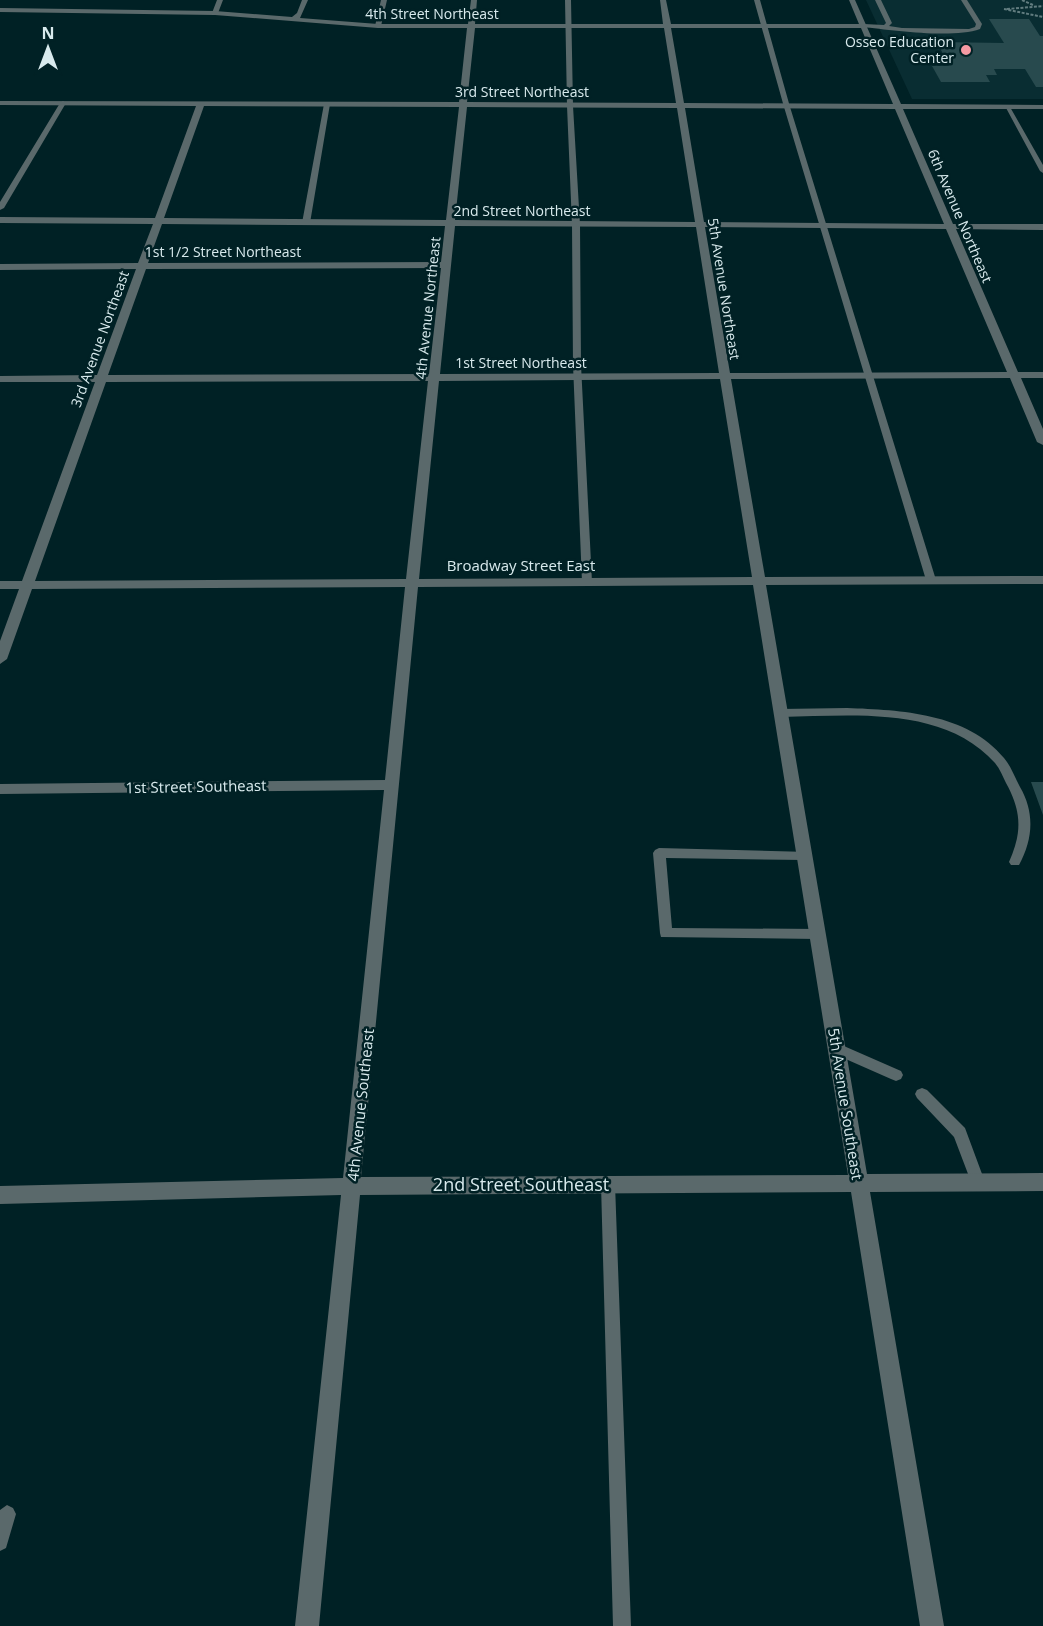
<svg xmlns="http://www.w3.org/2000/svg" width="1043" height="1626" font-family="'Open Sans',sans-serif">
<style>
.built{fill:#092d32}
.building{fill:#284a4e}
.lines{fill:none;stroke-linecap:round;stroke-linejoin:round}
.path{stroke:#617c7f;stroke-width:2;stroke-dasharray:3 1.5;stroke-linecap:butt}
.service{fill:#5a696b;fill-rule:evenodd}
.minor{fill:#5a696b;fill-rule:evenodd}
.poi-dot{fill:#f49aa3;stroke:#002125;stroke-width:2}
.labels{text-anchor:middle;stroke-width:5;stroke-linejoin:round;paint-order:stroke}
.far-street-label{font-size:14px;fill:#d8eaed;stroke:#002125}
.far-poi-label{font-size:14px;fill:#d8eaed;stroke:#002125;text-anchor:end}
.street-label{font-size:15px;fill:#d8eaed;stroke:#002125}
.near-street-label{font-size:18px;fill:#d8eaed;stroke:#002125}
</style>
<rect width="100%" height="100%" fill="#002125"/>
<path class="built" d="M866,0h177v99h-131z"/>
<path class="building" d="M989,19h40l11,17h3v51h-7l-11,-18h-31l3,6h-11l4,7h-49l-9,-16h17l-12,-24 67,1z
M1031,782h12v33z"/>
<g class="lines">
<path class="path" d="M1022,0l11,5
M1004,9l39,8
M1007,9l36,-3"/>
<path class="service" d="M217,0h6l-5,13 -3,2 -3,-2z
M381,0h6l-6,26 -3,2 -3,-2z
M565,0h6l2,106 7,119 1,140 11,217 -5,3 -5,-3 -9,-217 -1,-140 -5,-119z
M754,0h6l30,107 146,473 -1,2 -4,1 -5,-3 -142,-473z
M875,0h6l11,23 -3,3 13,2 67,1 6,-2 1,-3 -15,-24h6l15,24 -2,5c-28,10 -88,1 -118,-2l2,-3 20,1 2,-2z
M63,101l3,2 -62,105 -4,2v-8l60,-99z
M327,102l3,2 -20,119 -4,2 -4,-2 22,-119z
M1005,106l5,1 33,58v8l-3,-2z
M847,708c54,2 120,5 157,50 7,8 11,20 16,29 15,26 13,52 -1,78h-8l-2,-3c13,-29 13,-50 -3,-79 -3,-6 -6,-14 -11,-20 -52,-58 -144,-47 -214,-46l-6,-4 6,-4z
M659,848l150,4 2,3 -2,3 -4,2 -139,-2 6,70 146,1 5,1 1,4 -1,4 -5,1 -157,-2 -1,-4 -7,-80 2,-3z
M837,1043l64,28 2,4 -2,4 -5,2 -5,-2 -59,-26 -2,-4 2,-4z
M922,1088l5,2 38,38 20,54 -2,5 -5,2 -5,-2 -19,-50 -37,-39 -2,-4 2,-4z
M608,1177l5,2 2,5 16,442h-18l-12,-442 2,-5z
M7,1505l6,3 3,6 -10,34 -6,3v-41z"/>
<path class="minor" d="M302,0h6l-8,18 78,6h90l3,-24h6l-2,24h188l-3,-24h6l5,24h188l-10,-24h6l46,104 142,1v4h-140l50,115h90v6l-87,-1 62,143h25v6h-22l22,51v16l-6,-3 -27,-64 -279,1 34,198 278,-1v8l-277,1 101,589 176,-1v18l-173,1 74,434h-24l-69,-434 -491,3 -41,431h-24l46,-431 -341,9v-18l343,-8 41,-388 -384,4v-10l385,-4 20,-193 -373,2 -25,70 -7,5v-23l19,-52h-19v-8h22l73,-199h-95v-6l97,-1 39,-106 -136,1v-6l138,-1 15,-39 -153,-1v-6l155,1 41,-112 -196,-1v-4l459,1 8,-74h-89l-163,-13 -215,-3v-4l215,3 77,6 5,-4zM475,28h189l12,75 -209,-1zM671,28h190l32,76 -209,-1zM204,106l255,1 -13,113 -282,-2zM467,107l210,1 18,114 -240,-2zM685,108l210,1 49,115 -240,-2zM162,224l283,2 -4,36 -293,1zM455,226l241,1 23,146 -279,1zM705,227l241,2 61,143 -277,1zM441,268l-12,106 -321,1 38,-106zM720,379l32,198 -333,2 20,-198zM428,381l-22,198 -371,2 71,-199zM753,585l95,590 -487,2 57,-590z"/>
</g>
<circle class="poi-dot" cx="966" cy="50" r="6"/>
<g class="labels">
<g class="far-street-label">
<text x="432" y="19">4th Street Northeast</text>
<text x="522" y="97">3rd Street Northeast</text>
<text x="522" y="216">2nd Street Northeast</text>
<text transform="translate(960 216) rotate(67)" y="5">6th Avenue Northeast</text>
<text x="223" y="257">1st 1/2 Street Northeast</text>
<text transform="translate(724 289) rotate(81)" y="5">5th Avenue Northeast</text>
<text transform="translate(428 308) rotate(-84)" y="5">4th Avenue Northeast</text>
<text transform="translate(100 339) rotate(-70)" y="5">3rd Avenue Northeast</text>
<text x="521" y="368">1st Street Northeast</text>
</g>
<g class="far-poi-label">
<text x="954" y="47">Osseo Education<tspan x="954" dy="16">Center</tspan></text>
</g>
<g class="street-label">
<text x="521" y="571">Broadway Street East</text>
<text transform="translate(196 787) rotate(-1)" y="5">1st Street Southeast</text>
<text transform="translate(845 1104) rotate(81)" y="5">5th Avenue Southeast</text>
<text transform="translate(361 1105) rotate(-84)" y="5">4th Avenue Southeast</text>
</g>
<g class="near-street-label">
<text x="521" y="1191">2nd Street Southeast</text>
</g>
</g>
<g transform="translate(48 48)" stroke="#002125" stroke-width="4.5" paint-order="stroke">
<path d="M0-4.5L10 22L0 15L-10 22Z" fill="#d8eaed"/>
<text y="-9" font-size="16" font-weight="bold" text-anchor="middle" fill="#d8eaed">N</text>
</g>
</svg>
